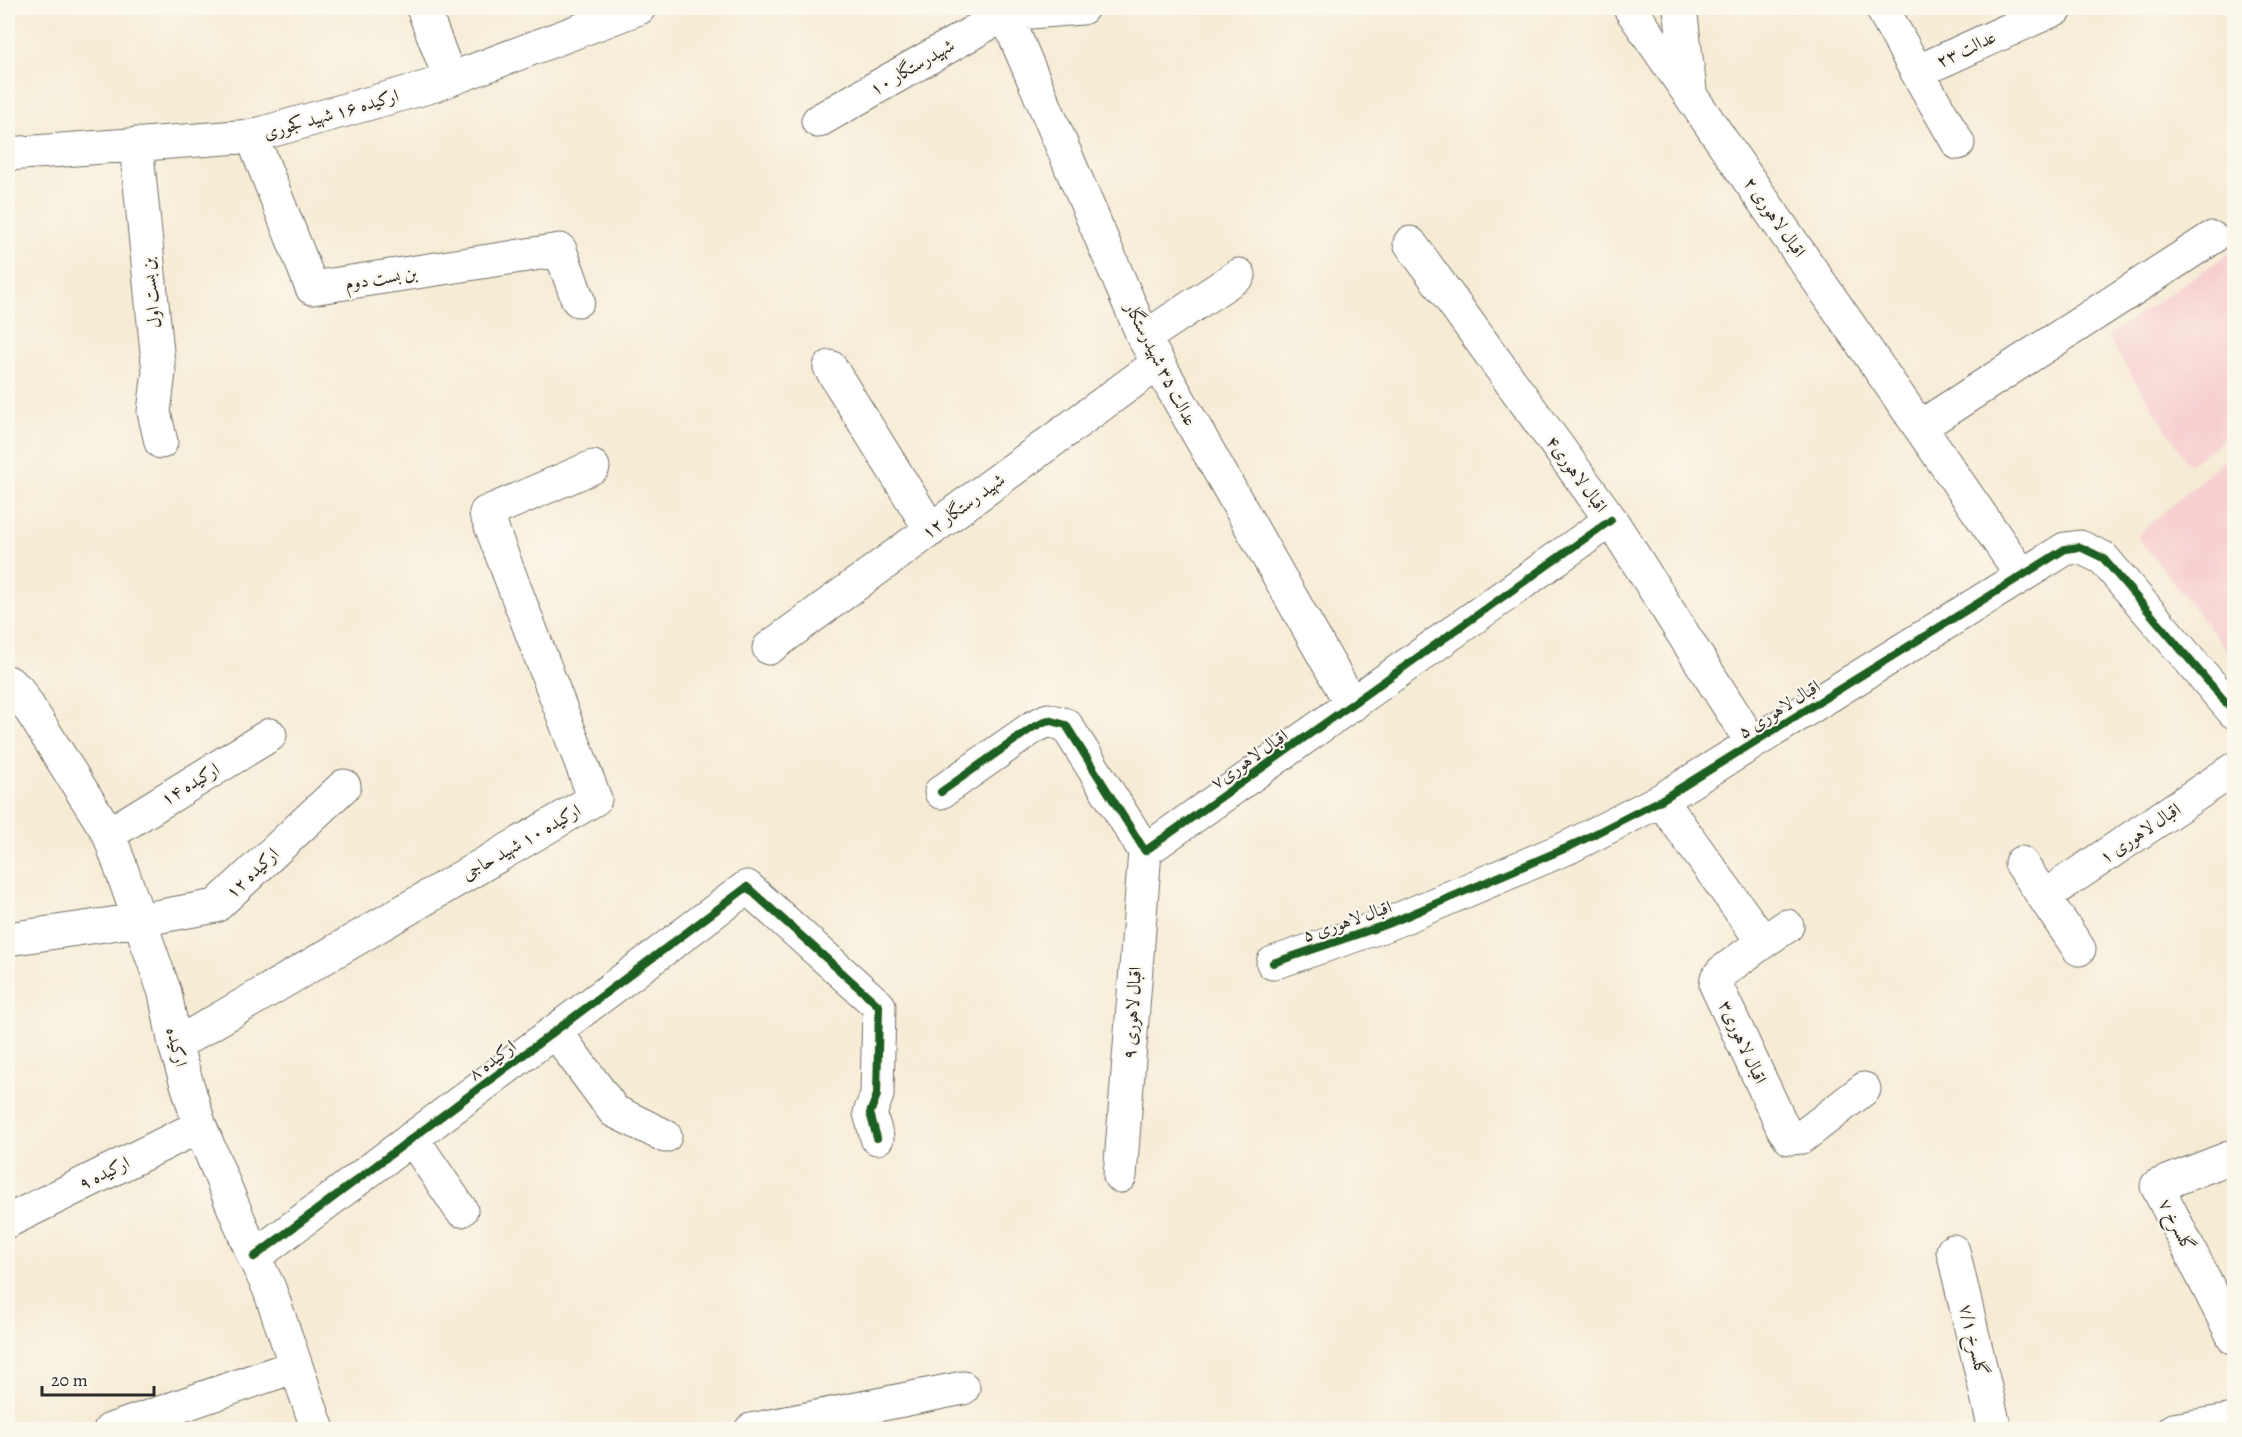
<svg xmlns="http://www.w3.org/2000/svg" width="2242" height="1437" font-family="Alegreya,Amiri,serif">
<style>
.built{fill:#f7cfd1}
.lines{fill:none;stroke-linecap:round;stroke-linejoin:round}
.minor-casing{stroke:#726f67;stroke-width:35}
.minor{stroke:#fff;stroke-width:33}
.cycleway-casing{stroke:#fbf7ec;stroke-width:11}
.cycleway{stroke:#1b5e20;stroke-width:8}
.labels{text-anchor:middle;stroke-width:4.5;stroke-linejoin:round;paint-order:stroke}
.street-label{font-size:18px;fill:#2b2b2b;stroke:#fbf7ec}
</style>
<rect width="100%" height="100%" fill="#fbf7ec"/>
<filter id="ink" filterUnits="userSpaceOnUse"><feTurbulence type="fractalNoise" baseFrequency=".0167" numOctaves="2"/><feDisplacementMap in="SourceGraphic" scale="12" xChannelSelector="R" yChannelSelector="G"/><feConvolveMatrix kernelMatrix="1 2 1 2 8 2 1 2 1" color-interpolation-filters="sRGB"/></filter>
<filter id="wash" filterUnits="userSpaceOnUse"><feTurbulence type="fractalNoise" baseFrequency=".008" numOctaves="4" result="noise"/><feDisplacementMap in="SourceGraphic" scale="24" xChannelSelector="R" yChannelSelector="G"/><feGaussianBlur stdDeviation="1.35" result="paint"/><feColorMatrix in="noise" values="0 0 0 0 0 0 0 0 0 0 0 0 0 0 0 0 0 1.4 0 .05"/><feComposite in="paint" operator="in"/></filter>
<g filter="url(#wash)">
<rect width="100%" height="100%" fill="#f6ecd6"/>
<path class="built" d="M2234,250v181l-45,34 -82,-129z
M2234,451v208l-97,-123z"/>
</g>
<g filter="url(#ink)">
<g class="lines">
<defs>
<path id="minor" d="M423,8l27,71
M1003,8l141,330 208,367
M1630,8l392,567
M1680,8l10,82
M1882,8l35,64
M818,121l187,-107 77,-6
M252,136l60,152 248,-38 18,50
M1958,143l-41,-71 140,-64
M136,144l23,228 -5,40 7,30
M8,154l244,-18 183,-51 204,-77
M1410,243l201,277 141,223
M1144,338l95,-63
M830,367l101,163
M1920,427l292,-189
M769,648l388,-284
M8,682l10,8 91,144 56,159 10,52 25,81 54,131 15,31 49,142
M941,792l91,-64 16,-8 18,5 79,126 466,-331
M1661,800l102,142 -41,30 -5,6 -1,7 67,143 7,10 12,-1 62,-48
M109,834l161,-99
M2021,863l58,86
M2045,896l189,-127
M8,939l131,-19 77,-14 128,-120
M1763,942l24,-16
M1273,963l115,-39 183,-78 90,-46 404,-251 15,-2 23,11 131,154
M555,1031l59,80 51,25
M175,1045l420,-246 -109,-286 107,-46
M412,1138l49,72
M2234,1156l-77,30 77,152
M1120,1176l25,-325
M8,1221l192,-95
M1953,1251l42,179
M254,1257l493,-370 132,119 -2,89 -7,18 7,25
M110,1430l186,-64
M751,1430l212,-42
M2173,1430l61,-10"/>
</defs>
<use href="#minor" class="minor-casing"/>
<use href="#minor" class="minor"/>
<defs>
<path id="cycleway" d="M941,792l91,-64 16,-8 18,5 79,126 466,-331
M1273,963l115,-39 183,-78 90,-46 404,-251 15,-2 23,11 131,154
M254,1257l493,-370 132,119 -2,89 -7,18 7,25"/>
</defs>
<use href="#cycleway" class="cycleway-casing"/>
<use href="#cycleway" class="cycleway"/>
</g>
</g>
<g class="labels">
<g class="street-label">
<text transform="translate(1966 49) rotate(-25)" y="6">عدالت ۲۳</text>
<text transform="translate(912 67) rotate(-30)" y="6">شهیدرستگار ۱۰</text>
<text transform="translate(331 114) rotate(-16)" y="6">ارکیده ۱۶ شهید کجوری</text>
<text transform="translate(1775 217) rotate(55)" y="6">اقبال لاهوری ۲</text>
<text transform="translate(381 278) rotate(-9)" y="6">بن بست دوم</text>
<text transform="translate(151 293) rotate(-96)" y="6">بن بست اول</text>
<text transform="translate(1161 364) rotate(63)" y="6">عدالت ۳۵ شهیدرستگار</text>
<text transform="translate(1577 474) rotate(54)" y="6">اقبال لاهوری۴</text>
<text transform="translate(963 506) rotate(-36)" y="6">شهید رستگار ۱۲</text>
<text transform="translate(1779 709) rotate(-32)" y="6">اقبال لاهوری ۵</text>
<text transform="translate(1249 759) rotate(-35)" y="6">اقبال لاهوری۷</text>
<text transform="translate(190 784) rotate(-31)" y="6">ارکیده ۱۴</text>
<text transform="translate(2140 833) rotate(-34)" y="6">اقبال لاهوری ۱</text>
<text transform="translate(521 842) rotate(-30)" y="6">ارکیده ۱۰ شهید حاجی</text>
<text transform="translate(252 873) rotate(-43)" y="6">ارکیده ۱۲</text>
<text transform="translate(1347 921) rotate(-19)" y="6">اقبال لاهوری ۵</text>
<text transform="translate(1132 1013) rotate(-86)" y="6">اقبال لاهوری ۹</text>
<text transform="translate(1743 1042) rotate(65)" y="6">اقبال لاهوری۳</text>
<text transform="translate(177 1047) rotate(76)" y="6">ارکیده</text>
<text transform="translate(492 1060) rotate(-37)" y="6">ارکیده ۸</text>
<text transform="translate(104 1173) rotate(-26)" y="6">ارکیده ۹</text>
<text transform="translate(2177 1225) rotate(63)" y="6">گلسرخ ۷</text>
<text transform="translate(1974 1340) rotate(77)" y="6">گلسرخ ۷/۱</text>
</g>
</g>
<rect width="2242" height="1437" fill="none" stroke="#fbf7ec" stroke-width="30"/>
<path d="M42 1386v9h112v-9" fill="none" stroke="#2b2b2b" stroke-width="3"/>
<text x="51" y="1386" font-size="18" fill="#2b2b2b" stroke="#fbf7ec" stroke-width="4.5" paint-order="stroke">20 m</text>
</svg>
